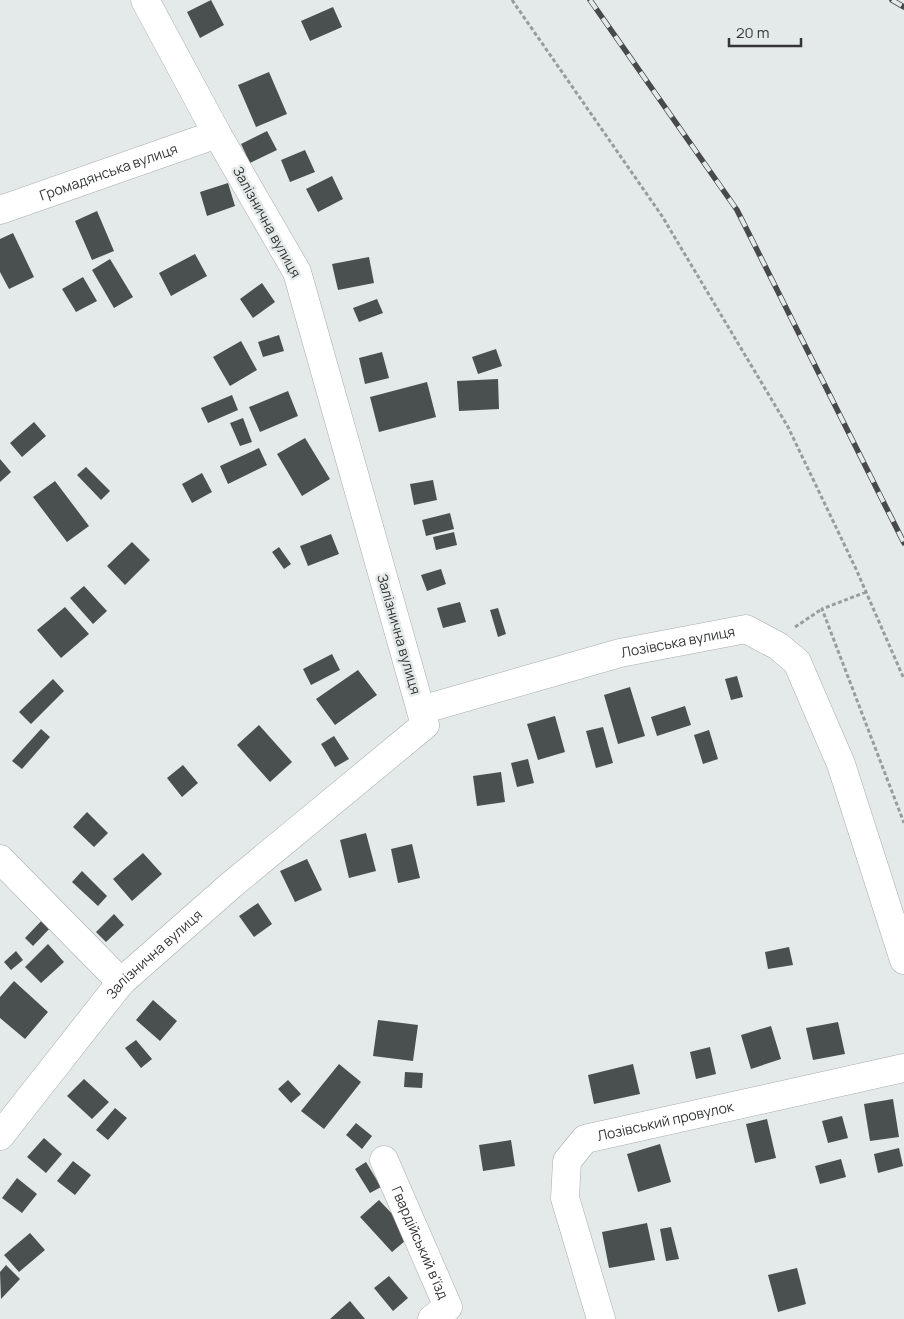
<svg xmlns="http://www.w3.org/2000/svg" width="904" height="1319" font-family="Manrope,sans-serif">
<style>
.building{fill:#4a4f4f}
.lines{fill:none;stroke-linecap:round;stroke-linejoin:round}
.street-casing{stroke:#a7acad;stroke-width:29}
.path{stroke:#989c9c;stroke-width:3;stroke-dasharray:4 2.5;stroke-linecap:butt}
.street{stroke:#fff;stroke-width:28}
.rail-casing{stroke:#484a4a;stroke-width:5.5}
.rail{stroke:#e4eaea;stroke-width:4;stroke-dasharray:11;stroke-linecap:butt}
.labels{text-anchor:middle;stroke-width:5;stroke-linejoin:round;paint-order:stroke}
.street-label{font-size:14px;fill:#343636;stroke:#e4eaea}
</style>
<rect width="100%" height="100%" fill="#e4eaea"/>
<path class="building" d="M211,0l13,25 -24,13 -13,-26z
M333,7l9,20 -32,14 -9,-20z
M269,72l18,42 -31,13 -18,-42z
M267,131l10,19 -27,13 -9,-19z
M305,150l10,22 -25,10 -9,-22z
M332,176l11,23 -25,13 -12,-23z
M228,183l7,23 -28,10 -7,-24z
M97,211l17,40 -22,9 -17,-39z
M13,233l21,44 -25,12 -9,-17v-33z
M195,254l12,22 -36,20 -12,-23z
M369,257l5,26 -36,7 -6,-26z
M110,259l23,38 -19,11 -22,-38z
M83,277l14,24 -21,11 -14,-23z
M262,283l13,19 -22,16 -13,-19z
M377,299l6,14 -24,9 -6,-14z
M279,335l5,16 -21,6 -5,-15z
M241,341l16,29 -27,16 -17,-29z
M496,349l6,17 -24,8 -6,-17z
M382,352l7,26 -24,6 -6,-26z
M498,379l1,30 -40,2 -2,-30z
M427,382l9,35 -57,15 -9,-35z
M288,391l10,25 -38,16 -11,-25z
M232,395l6,15 -30,13 -7,-15z
M243,418l9,24 -12,4 -10,-23z
M34,422l12,14 -24,21 -12,-14z
M305,438l25,41 -28,17 -25,-42z
M259,448l8,17 -39,19 -8,-18z
M0,459l11,13 -11,10z
M86,467l24,24 -9,9 -24,-25z
M202,473l10,19 -20,11 -10,-19z
M433,480l4,20 -23,5 -4,-21z
M55,481l34,45 -22,16 -34,-45z
M450,513l4,16 -28,7 -4,-16z
M454,532l3,13 -21,5 -3,-13z
M331,534l8,20 -31,12 -8,-20z
M132,542l18,18 -25,25 -18,-19z
M279,547l12,17 -7,5 -12,-17z
M441,569l5,15 -19,7 -6,-16z
M84,586l23,25 -14,13 -23,-26z
M460,602l6,20 -23,6 -6,-20z
M65,607l24,27 -28,24 -24,-28z
M498,608l8,26 -8,3 -8,-27z
M332,654l8,16 -29,15 -8,-16z
M358,670l19,25 -42,30 -19,-26z
M737,676l6,21 -12,3 -6,-21z
M53,679l11,12 -33,33 -12,-12z
M630,687l15,49 -27,8 -14,-49z
M685,706l6,19 -34,11 -6,-19z
M555,716l10,36 -27,8 -11,-36z
M259,725l33,37 -22,20 -33,-37z
M603,727l10,36 -17,5 -10,-37z
M41,729l9,8 -28,32 -10,-8z
M709,730l9,29 -15,5 -9,-29z
M334,736l15,23 -14,8 -14,-23z
M528,759l6,24 -17,4 -6,-24z
M183,765l15,18 -16,14 -15,-19z
M501,772l4,30 -28,4 -4,-30z
M87,812l21,21 -14,14 -21,-20z
M366,833l10,38 -27,7 -9,-38z
M412,844l8,34 -22,5 -7,-34z
M143,853l19,21 -30,27 -19,-22z
M307,859l15,31 -27,12 -15,-31z
M82,871l25,25 -9,10 -26,-24z
M258,903l14,21 -18,13 -15,-21z
M114,914l10,11 -18,17 -10,-10z
M45,917l8,8 -20,21 -8,-8z
M48,944l16,18 -23,21 -16,-16z
M789,947l4,18 -25,4 -3,-17z
M16,951l7,9 -12,10 -7,-8z
M14,981l34,31 -23,27 -25,-21v-21z
M153,1000l24,21 -17,20 -24,-21z
M378,1020l40,5 -5,36 -40,-5z
M838,1022l7,32 -32,6 -7,-32z
M771,1026l10,33 -30,10 -10,-34z
M136,1040l16,19 -11,9 -16,-20z
M710,1047l6,27 -20,5 -6,-27z
M339,1064l22,18 -37,47 -23,-18z
M633,1064l7,30 -46,10 -6,-29z
M405,1072l18,1 -1,15 -18,-1z
M84,1079l25,23 -17,17 -25,-23z
M288,1080l13,14 -10,9 -13,-14z
M893,1099l6,38 -29,4 -6,-37z
M115,1108l12,10 -19,22 -12,-10z
M842,1116l6,22 -20,5 -6,-22z
M767,1119l9,39 -21,5 -9,-39z
M356,1123l16,13 -10,13 -16,-14z
M44,1138l18,16 -16,19 -19,-16z
M511,1140l4,26 -32,5 -4,-26z
M660,1144l11,38 -33,10 -11,-38z
M899,1148l4,18 -25,7 -4,-19z
M841,1159l5,18 -26,7 -5,-18z
M73,1161l18,14 -16,20 -18,-14z
M366,1162l15,25 -11,6 -15,-24z
M17,1178l20,16 -15,19 -20,-15z
M379,1200l33,35 -20,17 -32,-35z
M647,1223l8,37 -46,8 -7,-36z
M671,1227l8,32 -13,2 -6,-32z
M30,1233l15,17 -26,22 -15,-17z
M6,1265l14,14 -19,20 -1,-27z
M797,1268l9,36 -28,8 -10,-37z
M389,1276l19,22 -15,13 -19,-23z
M350,1301l15,18h-35z"/>
<g class="lines">
<defs>
<g id="street">
<path id="s1" d="M0,210l217,-76"/>
<path id="s2" d="M421,710l199,-57 126,-24 32,17 19,16 44,102 63,196"/>
<path d="M0,859l121,123"/>
<path id="s3" d="M0,1136l121,-154 109,-96 195,-161 -128,-453 -80,-138 -72,-134"/>
<path id="s4" d="M384,1160l64,147 -16,12"/>
<path id="s5" d="M601,1319l-36,-121 2,-37 18,-22 319,-71"/>
</g>
</defs>
<use href="#street" class="street-casing"/>
<path class="path" d="M512,0l150,216 126,211 68,142 48,110
M866,592l-44,17 82,214
M795,627l27,-18"/>
<use href="#street" class="street"/>
<defs>
<path id="rail" d="M590,0l147,210 167,333
M892,0l12,7"/>
</defs>
<use href="#rail" class="rail-casing"/>
<use href="#rail" class="rail"/>
</g>
<g class="labels">
<g class="street-label">
<text dy="5" stroke="none"><textPath href="#s1" startOffset="115">Громадянська вулиця</textPath></text>
<text transform="translate(267 222) rotate(61)" y="5">Залізнична вулиця</text>
<text transform="translate(399 634) rotate(74)" y="5">Залізнична вулиця</text>
<text dy="5" stroke="none"><textPath href="#s2" startOffset="266">Лозівська вулиця</textPath></text>
<text dy="5" stroke="none"><textPath href="#s3" startOffset="239">Залізнична вулиця</textPath></text>
<text dy="5" stroke="none"><textPath href="#s5" startOffset="274">Лозівський провулок</textPath></text>
<text dy="5" stroke="none"><textPath href="#s4" startOffset="90">Гвардійський в'їзд</textPath></text>
</g>
</g>
<path d="M729 38v8h72v-8" fill="none" stroke="#343636" stroke-width="2.5"/>
<text x="736" y="38" font-size="15" fill="#343636" stroke="#e4eaea" stroke-width="4" paint-order="stroke">20 m</text>
</svg>
